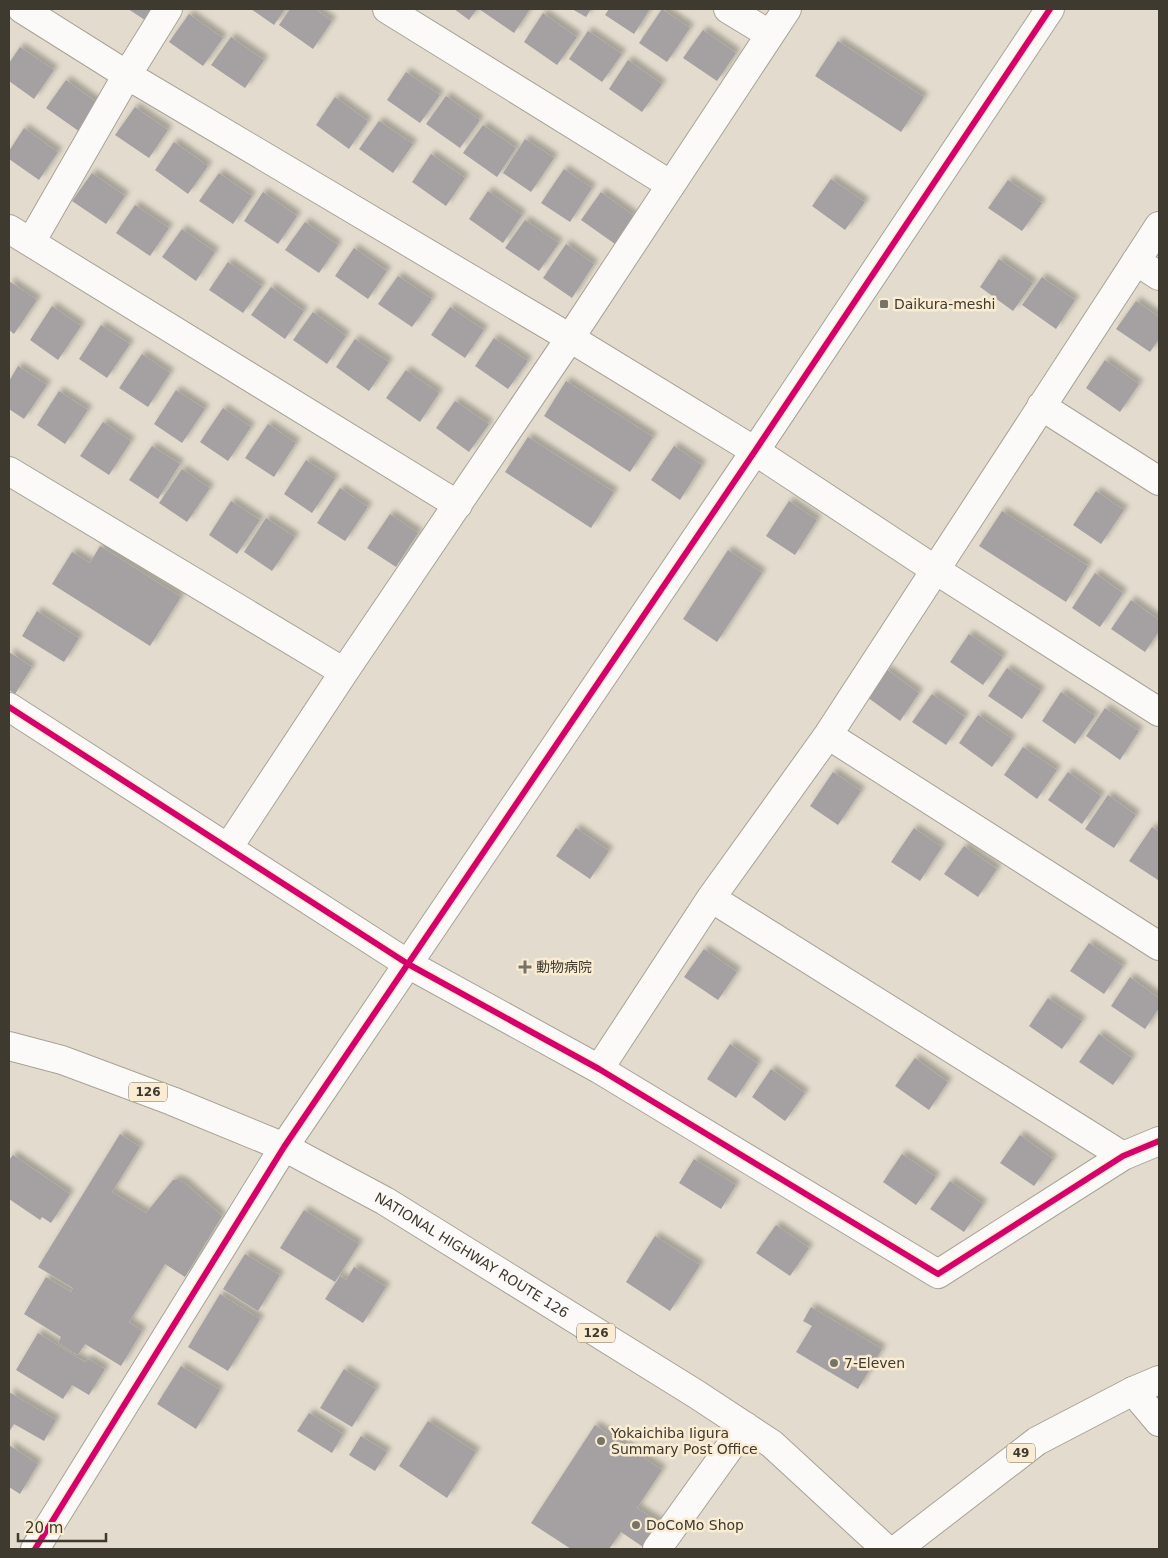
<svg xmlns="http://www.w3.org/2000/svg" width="1168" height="1558" font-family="'DejaVu Sans','Noto Sans JP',sans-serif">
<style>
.building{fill:#a5a0a2;filter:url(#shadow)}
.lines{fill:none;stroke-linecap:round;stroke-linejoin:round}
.minor-casing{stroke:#a8a297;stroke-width:30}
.major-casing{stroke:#a8a297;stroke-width:30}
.highway-casing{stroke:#a8a297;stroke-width:30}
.minor{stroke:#fbfaf8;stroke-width:28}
.major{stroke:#fbfaf8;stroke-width:28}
.highway{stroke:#fbfaf8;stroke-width:28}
.cycleway-casing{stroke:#f9ecd2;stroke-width:9}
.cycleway{stroke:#d6006c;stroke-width:6}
.poi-dot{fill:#787367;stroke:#f9ecd2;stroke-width:2}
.labels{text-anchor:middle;stroke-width:5;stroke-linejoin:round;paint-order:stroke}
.shield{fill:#f9ecd2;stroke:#776f61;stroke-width:1}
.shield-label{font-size:12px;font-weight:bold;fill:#3f3a30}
.poi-label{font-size:14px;fill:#3f3a30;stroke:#f9ecd2;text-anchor:start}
.street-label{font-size:14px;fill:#3f3a30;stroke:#f9ecd2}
</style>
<defs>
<filter id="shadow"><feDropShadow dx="4.5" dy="-4.5" stdDeviation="2.5" flood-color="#0004"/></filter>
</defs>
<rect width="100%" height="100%" fill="#e3dcce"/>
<path class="building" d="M128,9h24l-7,11z
M251,9h34l-11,16z
M290,9h25l17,12 -19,28 -34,-24z
M454,9h23l-8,11z
M479,9h51l-16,24z
M572,9h19l-5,8z
M609,9h41l-16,25 -29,-19z
M662,9l28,19 -23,34 -28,-19z
M543,13l34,24 -20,28 -33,-23z
M189,14l34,24 -20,28 -34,-24z
M703,30l33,23 -19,28 -34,-23z
M588,31l34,23 -20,28 -33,-23z
M231,37l33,23 -19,28 -34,-23z
M838,41l86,56 -23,35 -86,-56z
M20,47l34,23 -20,29 -25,-18v-18z
M628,60l34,24 -20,28 -33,-23z
M406,72l34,23 -20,28 -33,-23z
M66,80l33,24 -19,28 -34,-24z
M446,96l34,24 -20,28 -34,-24z
M335,97l33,24 -19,28 -33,-24z
M135,107l33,23 -19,28 -34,-23z
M379,121l34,23 -20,29 -34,-24z
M483,125l33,23 -19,29 -34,-24z
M24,128l34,24 -19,28 -30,-21v-8z
M525,139l29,19 -23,34 -28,-19z
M174,142l34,24 -20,28 -33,-24z
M431,154l34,24 -19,28 -34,-24z
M564,169l28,19 -22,34 -29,-19z
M92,173l33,23 -19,28 -34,-23z
M219,173l33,23 -19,28 -34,-23z
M831,179l34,23 -20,28 -33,-24z
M1008,180l34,23 -20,28 -34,-23z
M488,191l34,24 -19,28 -34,-24z
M263,192l34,24 -19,28 -34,-23z
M601,192l33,24 -19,28 -34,-24z
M135,205l34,23 -19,28 -34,-23z
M525,220l34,23 -20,28 -34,-23z
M305,222l33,23 -19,28 -34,-23z
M182,229l33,23 -19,29 -34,-24z
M566,244l28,20 -22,34 -29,-20z
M354,248l33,23 -19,28 -33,-23z
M999,259l34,24 -20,28 -33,-24z
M228,262l34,24 -19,27 -34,-23z
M398,276l34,23 -20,28 -34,-23z
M1042,277l33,23 -19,29 -34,-24z
M9,281l28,19 -23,34 -5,-4z
M271,287l33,24 -19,28 -34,-24z
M1136,301l23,16v22l-9,13 -34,-23z
M52,306l29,20 -23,34 -28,-20z
M450,307l34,23 -19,28 -34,-23z
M313,312l33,24 -19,28 -34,-24z
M101,325l29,19 -23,34 -28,-19z
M494,338l34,23 -20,28 -33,-23z
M355,339l34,23 -20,29 -33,-24z
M142,354l28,19 -22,34 -29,-19z
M1105,360l34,24 -19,28 -34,-24z
M18,366l29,19 -23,34 -15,-10v-28z
M406,370l33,23 -19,29 -34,-24z
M566,381l87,56 -23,35 -86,-56z
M176,390l29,19 -23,34 -28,-19z
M59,391l29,19 -23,34 -28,-19z
M455,401l34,23 -20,28 -33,-24z
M223,408l28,19 -23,34 -28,-19z
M103,422l28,19 -22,34 -29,-19z
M268,424l28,19 -22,34 -29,-19z
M528,437l86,55 -23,36 -86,-56z
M152,446l28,18 -22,35 -29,-19z
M674,446l28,19 -22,35 -29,-20z
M306,460l29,19 -23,34 -28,-19z
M182,469l28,19 -23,34 -28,-19z
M340,488l28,19 -23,34 -28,-18z
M1096,491l28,19 -23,34 -28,-19z
M231,501l29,19 -23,34 -28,-19z
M789,501l28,19 -22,35 -29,-19z
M1002,511l86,55 -22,36 -87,-56z
M390,514l28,19 -22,34 -29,-19z
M266,518l29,19 -23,34 -28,-19z
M100,546l81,51 -31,49 -98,-62 20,-32 18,11z
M728,550l34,23 -45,69 -34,-23z
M1095,573l28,20 -23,34 -28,-19z
M1131,600l28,20v11l-14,21 -34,-23z
M37,611l42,27 -15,24 -42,-26z
M969,634l34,23 -20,28 -33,-23z
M9,652l23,15 -17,27 -6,-4z
M1007,668l34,23 -19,28 -34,-23z
M886,669l33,24 -19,28 -33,-24z
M1061,692l34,24 -20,28 -33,-23z
M932,694l33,23 -19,28 -34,-23z
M1105,708l34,23 -19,29 -34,-24z
M978,715l34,24 -20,28 -33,-24z
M1023,747l34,23 -20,29 -33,-24z
M833,772l28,19 -23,34 -28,-19z
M1068,772l33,24 -19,28 -34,-24z
M1108,795l28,20 -22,33 -29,-19z
M1152,827l7,5v46l-1,2 -29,-19z
M576,828l33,23 -19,28 -34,-23z
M914,828l28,19 -22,34 -29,-19z
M964,846l33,23 -19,28 -34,-23z
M1089,943l34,23 -19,28 -34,-23z
M704,949l33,23 -19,28 -34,-23z
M1130,977l29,21v10l-14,21 -34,-23z
M1048,998l34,23 -20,28 -33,-23z
M1099,1034l33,24 -19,27 -34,-23z
M730,1044l28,20 -22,34 -29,-19z
M915,1058l33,24 -19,28 -34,-24z
M771,1069l34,24 -20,28 -33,-24z
M120,1134l20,13 -28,45 34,21 27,-33h6l6,3 37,33 -37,61 -20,-13 -36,58 13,9 -21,35 -36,-22 -7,11 -20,-12 3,-6 -37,-23 22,-37 25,15 2,-4 -35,-21z
M1020,1135l33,24 -19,27 -34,-23z
M902,1154l34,23 -20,28 -33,-23z
M13,1155l57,39 -19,29 -9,-6 -2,3 -31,-21v-39z
M694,1159l42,26 -15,24 -42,-26z
M950,1181l33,23 -19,28 -34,-23z
M304,1210l55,34 -24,38 -55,-34z
M776,1225l33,23 -19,28 -34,-23z
M655,1236l45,29 -30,46 -44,-29z
M245,1254l35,21 -22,36 -35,-22z
M354,1267l32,20 -23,36 -38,-24 15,-23 6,4z
M220,1294l40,25 -32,52 -40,-24z
M811,1307l71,42 -24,40 -62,-37 16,-26 -9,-5z
M38,1333l47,29 3,-3 17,10 -16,26 -17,-10 -9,14 -47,-29z
M181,1366l39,24 -24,39 -39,-25z
M344,1369l32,20 -24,38 -32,-19z
M9,1392l47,28 -12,21 -30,-17 -5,8z
M309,1413l34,21 -11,19 -35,-22z
M428,1421l48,31 -29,46 -48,-32z
M595,1425l67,45 -25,38 23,15 -17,24 -22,-15 -12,17h-38l-40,-26z
M361,1436l26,16 -12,19 -26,-16z
M9,1445l29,19 -18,30 -11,-7z"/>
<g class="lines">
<defs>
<path id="minor" d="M22,9l105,66 443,263 185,113 179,118 225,143
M387,9l284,176
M728,9l41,25
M9,229l449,276
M31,242l96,-167 41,-66
M1136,261l23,15
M1041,406l118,75
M9,471l335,201
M9,707l399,257 191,105 339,205 185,-118 36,-15
M828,735l331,211
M228,848l116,-176 226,-334 217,-329
M711,898l412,258
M599,1069l112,-171 117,-163 331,-509
M1133,1391l26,31
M35,1549l249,-402 471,-696 295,-442
M657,1549l88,-123"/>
<path id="major" d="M897,1549l140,-108 96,-50 26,-11"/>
<g id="highway">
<path id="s1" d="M9,1046l53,14 110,41 112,46 101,54 311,193 76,50 114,105"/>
</g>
</defs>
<use href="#minor" class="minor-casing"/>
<use href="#major" class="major-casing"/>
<use href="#highway" class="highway-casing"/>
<use href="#minor" class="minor"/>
<use href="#major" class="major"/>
<use href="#highway" class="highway"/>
<defs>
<path id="cycleway" d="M9,707l399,257 191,105 339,205 185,-118 36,-15
M35,1549l249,-402 471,-696 295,-442"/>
</defs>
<use href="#cycleway" class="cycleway-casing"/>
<use href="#cycleway" class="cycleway"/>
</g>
<g class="poi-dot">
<rect x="879" y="299" width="10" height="10" rx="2.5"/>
<path d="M522.5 959.5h5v5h5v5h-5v5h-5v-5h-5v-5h5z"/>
<circle cx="834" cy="1363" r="5"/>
<circle cx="601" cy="1441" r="5"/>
<circle cx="636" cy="1525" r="5"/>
</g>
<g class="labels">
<g class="shield">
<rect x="129" y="1082.5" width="38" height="19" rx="4"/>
<rect x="577" y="1323.5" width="38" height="19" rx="4"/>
<rect x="1007" y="1443.5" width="28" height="19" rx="4"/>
</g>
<g class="shield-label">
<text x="148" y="1096">126</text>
<text x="596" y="1337">126</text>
<text x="1021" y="1457">49</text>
</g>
<g class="poi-label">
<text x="894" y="309">Daikura-meshi</text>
<text x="536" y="972">動物病院</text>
<text x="844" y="1368">7-Eleven</text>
<text x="611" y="1438">Yokaichiba Iigura<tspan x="611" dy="16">Summary Post Office</tspan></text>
<text x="646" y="1530">DoCoMo Shop</text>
</g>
<g class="street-label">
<text dy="5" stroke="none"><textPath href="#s1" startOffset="510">NATIONAL HIGHWAY ROUTE 126</textPath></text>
</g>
</g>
<rect width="1168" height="1558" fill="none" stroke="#3f3a30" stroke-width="20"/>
<path d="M18 1533v8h88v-8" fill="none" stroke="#3f3a30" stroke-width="2.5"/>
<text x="25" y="1533" font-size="15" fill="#3f3a30" stroke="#f9ecd2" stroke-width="4" paint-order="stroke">20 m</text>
</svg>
